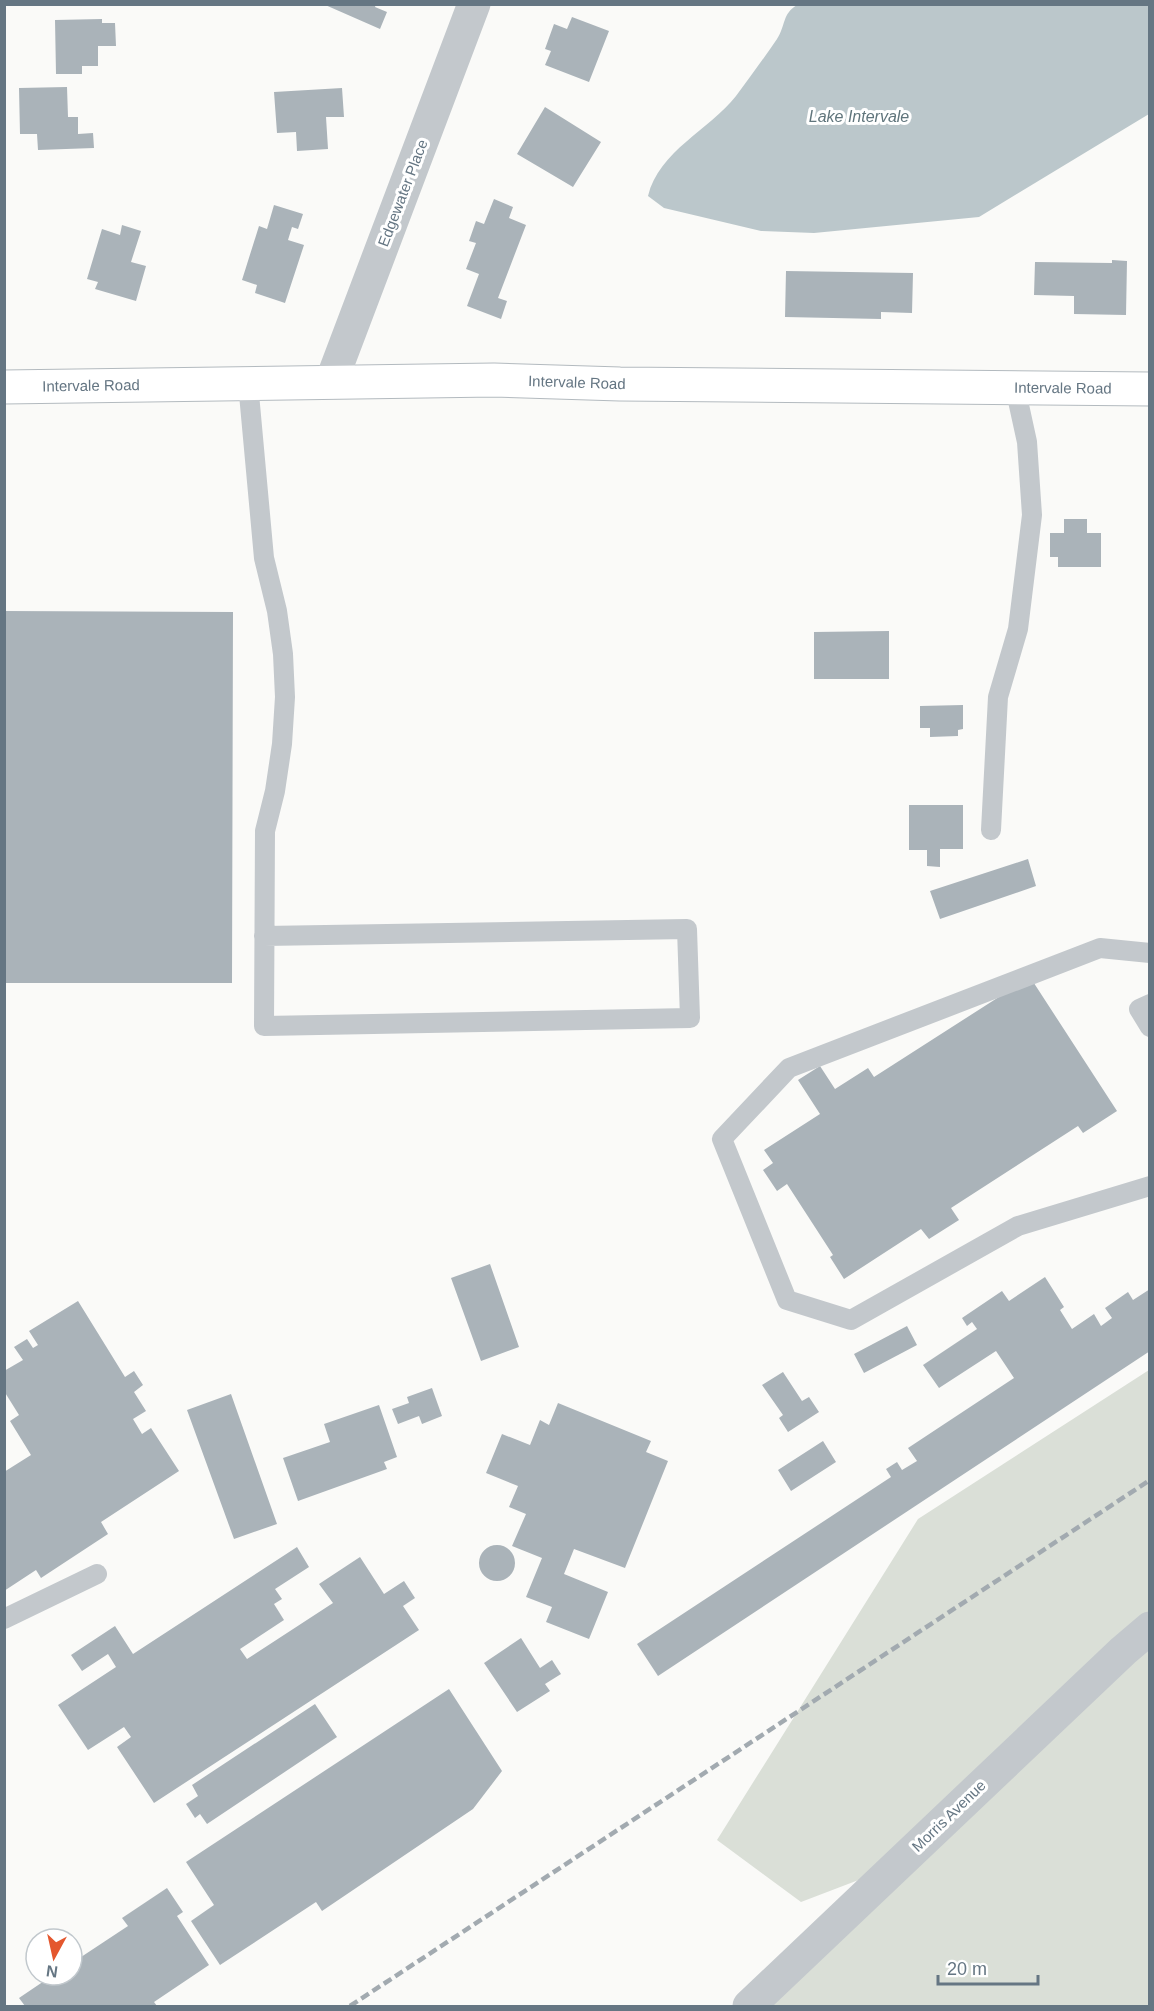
<svg xmlns="http://www.w3.org/2000/svg" width="1154" height="2011" font-family="Helvetica,sans-serif">
<style>
.green{fill:#dadfd7}
.water{fill:#bbc7cb}
.building{fill:#aab3b9}
.lines{fill:none;stroke-linecap:round;stroke-linejoin:round}
.secondary-casing{stroke:#b3babf;stroke-width:35}
.lane{stroke:#c3c8cc;stroke-width:20}
.street{stroke:#c3c8cc;stroke-width:33}
.secondary{stroke:#fff;stroke-width:33}
.rail{stroke:#a2aab0;stroke-width:4.5;stroke-dasharray:9 4.5;stroke-linecap:butt}
.labels{text-anchor:middle;stroke-width:6;stroke-linejoin:round;paint-order:stroke}
.street-label{font-size:15px;fill:#657683;stroke:#fff}
.water-label{font-size:16px;font-style:italic;fill:#60757c;stroke:#fff}
</style>
<rect width="100%" height="100%" fill="#fafaf8"/>
<path class="green" d="M1149,1370v636h-402l177,-151 -123,47 -84,-62 201,-321z"/>
<path class="water" d="M797,5h352v109l-170,103 -165,16 -53,-2 -97,-23 -16,-12c11,-45 61,-66 88,-100 14,-19 28,-38 41,-57 9,-14 5,-25 20,-34z"/>
<path class="building" d="M323,4h53l-1,3 12,5 -7,17z
M572,17l37,14 -20,51 -44,-17 6,-14 -6,-2 9,-25 13,5z
M102,19v4h13l1,23h-18v20h-16v8h-26l-1,-54z
M67,87l1,30h10v17l15,-1 1,15 -56,2 -1,-16h-17l-1,-46z
M342,88l2,29h-18l2,32 -31,2 -1,-19 -19,1 -3,-41z
M545,107l56,35 -28,45 -56,-33z
M494,199l19,8 -4,11 17,7 -28,73 9,3 -6,18 -34,-13 12,-32 -13,-5 10,-26 -7,-2 7,-20 8,3z
M274,205l29,9 -5,15 -6,-2 -4,13 16,5 -19,58 -30,-10 2,-8 -15,-5 17,-54 8,3z
M122,225l19,6 -10,31 15,4 -10,35 -41,-12 3,-7 -11,-3 15,-50 18,6z
M1112,260l15,1 -1,54 -52,-1v-18l-40,-1 1,-33 77,1z
M786,271l127,2 -1,40 -31,-1v7l-96,-2z
M1064,519h23v14h14v34h-43v-10h-8v-24h14z
M4,611l229,1 -1,371h-228z
M889,631v48h-75v-47z
M963,705v24l-5,1v6l-28,1v-9h-10v-22z
M909,805h54v44h-23v18l-13,-1v-16h-18z
M1028,859l8,27 -96,33 -10,-28z
M1030,977l87,134 -34,22 -5,-7 -127,82 8,12 -30,19 -8,-10 -77,50 -14,-22 3,-2 -46,-71 -10,7 -14,-21 10,-7 -9,-13 56,-36 -22,-34 22,-14 15,23 33,-21 6,9z
M490,1264l29,83 -38,14 -30,-83z
M1045,1277l19,30 -4,3 12,19 22,-15 7,12 11,-8 -7,-10 23,-16 5,8 17,-11v62l-492,325 -21,-32 254,-167 -5,-8 11,-7 5,8 15,-9 -9,-13 106,-70 -18,-27 -57,37 -16,-23 54,-36 -5,-7 -5,4 -5,-8 40,-27 7,10z
M78,1301l47,76 9,-6 9,14 -9,7 12,19 -13,8 9,15 9,-6 28,43 -78,51 7,12 -67,44 -5,-8 -32,21v-119l27,-17 -21,-34 9,-6 -15,-24v-20l19,-11 -9,-13 13,-8 6,9 5,-3 -9,-14z
M907,1326l10,19 -53,28 -10,-19z
M783,1372l19,29 7,-4 10,15 -31,20 -9,-14 4,-3 -21,-30z
M432,1388l10,28 -20,8 -3,-8 -21,8 -6,-15 17,-6 -2,-6z
M231,1394l46,130 -43,15 -47,-129z
M558,1403l93,38 -5,11 22,9 -43,107 -51,-19 -10,25 44,18 -19,47 -43,-17 6,-15 -26,-10 16,-39 -30,-12 14,-32 -17,-7 9,-21 -32,-13 16,-39 28,11 10,-25 9,5z
M379,1405l18,52 -13,5 3,7 -89,32 -15,-43 47,-16 -6,-18z
M823,1441l13,21 -45,29 -13,-21z
M479 1563a18 18 0 1 1 36 0a18 18 0 1 1-36 0Z
M297,1547l12,20 -34,22 7,10 -8,5 10,16 -44,29 7,10 86,-56 -14,-19 41,-27 24,37 20,-13 11,17 -12,8 16,24 -265,173 -37,-56 14,-10 -7,-10 -36,23 -30,-45 58,-38 -8,-13 -26,17 -11,-16 44,-29 18,28z
M521,1638l19,30 12,-8 9,14 -16,10 5,7 -33,21 -33,-49z
M449,1689l53,82 -29,38 -151,102 -6,-9 -96,63 -29,-44 23,-16 -28,-43z
M315,1704l22,33 -130,87 -7,-10 -5,4 -9,-14 12,-8 -6,-11z
M167,1888l16,24 -6,4 32,49 -55,37 3,4h-132l-6,-8 34,-23h19v-12l56,-37 -6,-8z"/>
<g class="lines">
<defs>
<g id="secondary">
<path id="s1" d="M4,387l490,-7 126,4 530,5"/>
</g>
</defs>
<use href="#secondary" class="secondary-casing"/>
<path class="lane" d="M248,383l16,175 13,53 6,43 2,43 -3,47 -7,47 -10,40 -1,195 426,-8 -3,-89 -423,7
M991,830l7,-133 20,-68 14,-114 -5,-73 -12,-55
M1150,953l-50,-5 -311,120 -67,71 65,161 64,20 167,-94 132,-40
M1150,1004l-11,5 11,18
M4,1619l93,-45"/>
<path class="street" d="M331,382l143,-378
M749,2006l374,-355 27,-23"/>
<use href="#secondary" class="secondary"/>
<path class="rail" d="M350,2006l800,-526"/>
</g>
<g class="labels">
<g class="street-label">
<text transform="translate(403 193) rotate(-69)" y="5">Edgewater Place</text>
<text dy="5" stroke="none"><textPath href="#s1" startOffset="573">Intervale Road</textPath></text>
<text dy="5" stroke="none"><textPath href="#s1" startOffset="87">Intervale Road</textPath></text>
<text dy="5" stroke="none"><textPath href="#s1" startOffset="1059">Intervale Road</textPath></text>
<text transform="translate(949 1816) rotate(-44)" y="5">Morris Avenue</text>
</g>
<g class="water-label">
<text x="859" y="122">Lake Intervale</text>
</g>
</g>
<rect width="1154" height="2011" fill="none" stroke="#657683" stroke-width="12"/>
<g transform="translate(54 1957) rotate(188)"><circle r="28" fill="#ffffff" stroke="#c1c8cd" stroke-width="1.5"/>
<path d="M0-4.5L10 22L0 15L-10 22Z" fill="#e4572e"/>
<text y="-9" font-size="16" font-weight="bold" text-anchor="middle" fill="#657683">N</text>
</g>
<path d="M938 1975v9h100v-9" fill="none" stroke="#657683" stroke-width="3"/>
<text x="947" y="1975" font-size="18" fill="#657683" stroke="#ffffff" stroke-width="4.5" paint-order="stroke">20 m</text>
</svg>
